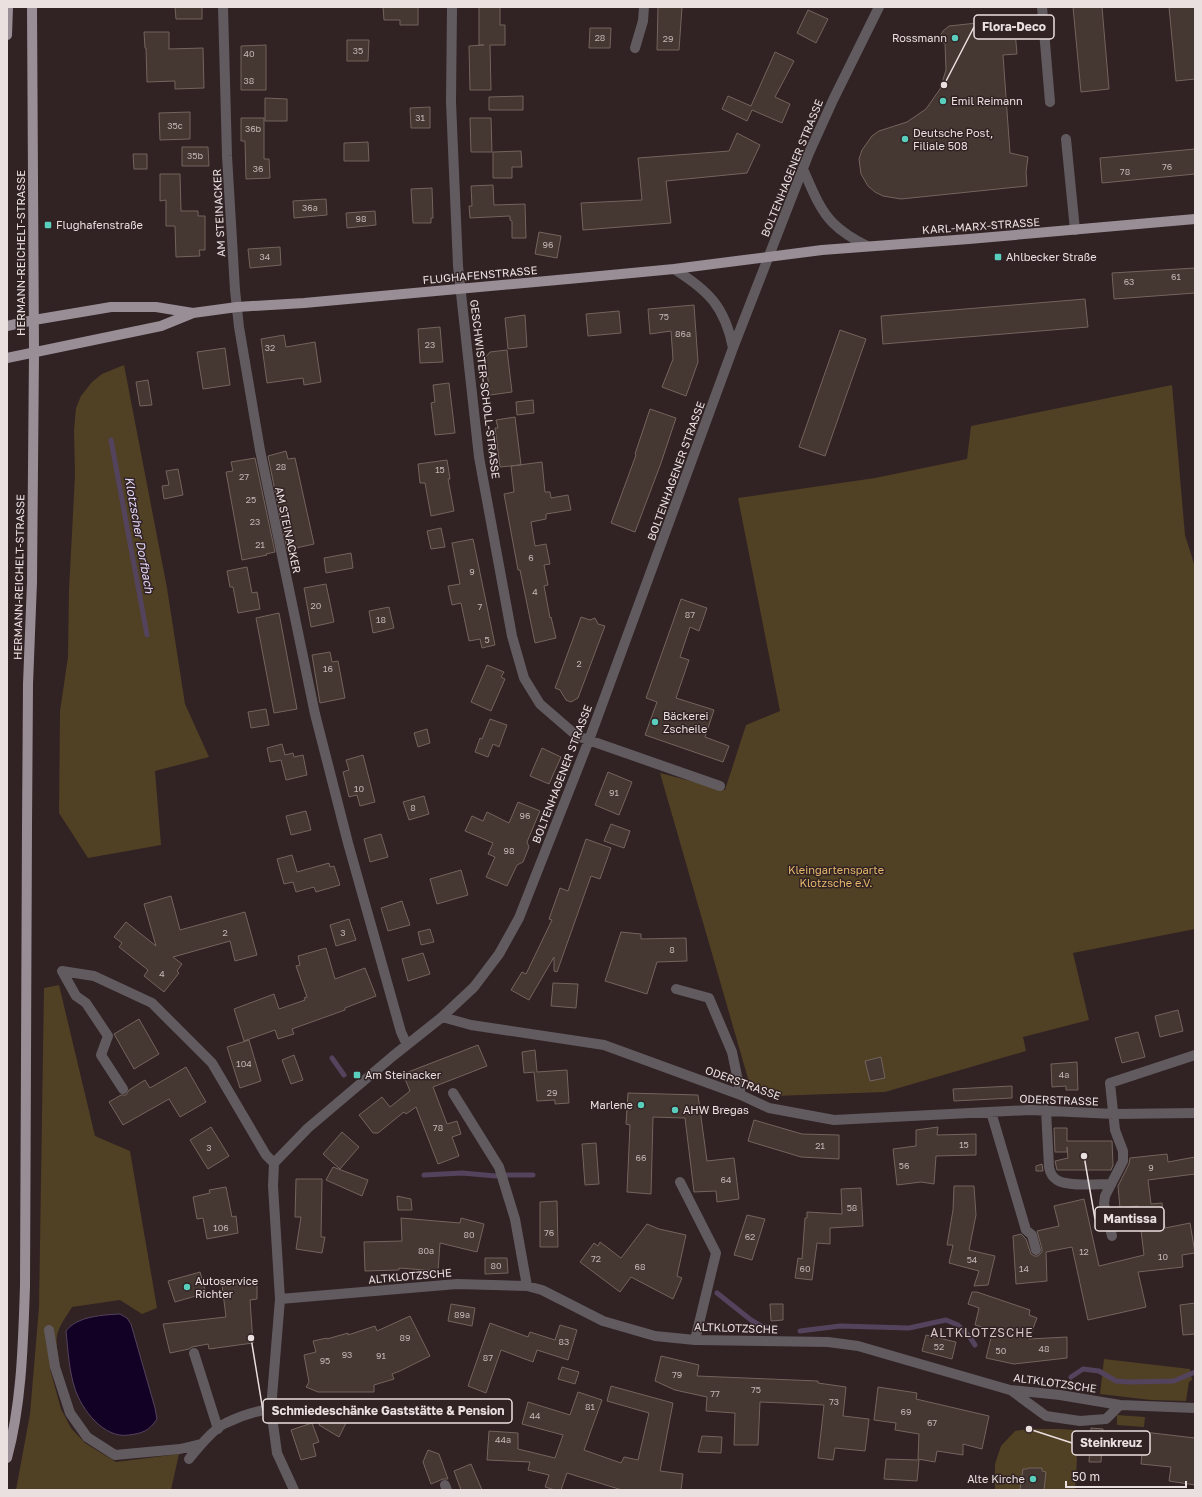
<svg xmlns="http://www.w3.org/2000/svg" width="1202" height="1497" font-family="'Golos Text',sans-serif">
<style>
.green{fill:#504024}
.water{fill:#130025;stroke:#54435d}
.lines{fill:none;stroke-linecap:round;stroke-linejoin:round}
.stream{stroke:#54435d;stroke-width:5}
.building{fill:#453731;stroke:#73645d}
.minor{stroke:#615b5f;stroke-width:10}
.major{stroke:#9a8e96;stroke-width:10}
.poi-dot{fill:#5acebd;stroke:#312224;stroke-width:1.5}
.labels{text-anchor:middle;stroke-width:3;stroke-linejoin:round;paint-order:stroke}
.number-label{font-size:9px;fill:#c1b6b4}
.poi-label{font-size:11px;fill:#eae0e0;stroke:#312224;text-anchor:start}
.street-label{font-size:11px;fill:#eae0e0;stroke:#312224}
.park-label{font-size:11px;fill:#e4b76a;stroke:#312224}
.water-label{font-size:12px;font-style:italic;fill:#e3d7f6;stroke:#312224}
.neighbourhood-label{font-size:12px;letter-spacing:1px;fill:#d7c4c6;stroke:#312224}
.leader{fill:none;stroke:#eae0e0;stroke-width:1.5}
.callout-dot{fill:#eae0e0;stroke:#312224;stroke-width:1.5}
.callout{fill:#312224;stroke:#eae0e0;stroke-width:1.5}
.callout-label{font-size:12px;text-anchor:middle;font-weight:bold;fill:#eae0e0}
</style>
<rect width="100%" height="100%" fill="#312224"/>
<path class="green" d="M124,365l43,223 18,116 24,53 -54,14 6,74 -73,13 -29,-45 1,-102 8,-54 1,-67 6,-115 -1,-45 2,-22 5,-12 11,-14 10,-8z
M1172,385l13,150 10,32v362l-122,24 16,67 -66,17 3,14 -141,41 -111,4 -23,-7 -91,-316 65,17 21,-65 34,-14 -42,-213 137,-20 92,-19 4,-33z
M59,985l36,151 35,15 27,157 -15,6 -22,-14 -48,7c-17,27 -18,27 -12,58l-10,4 11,40 10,19 14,15 31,19 63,-8 -8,36h-155l14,-76 9,-107 5,-319z
M1104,1359l86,10 2,11 -3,2 -3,19 -35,-1 -51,-6z
M1117,1415l28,2 -1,10 -27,-2z
M1029,1429h31l14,1 3,30 -2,30h-80v-26l6,-18 14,-15z"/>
<path class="water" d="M120,1314l7,4 4,6 24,84 2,11c-8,12 -14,14 -28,16 -25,4 -47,-25 -54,-46 -6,-18 -7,-39 -9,-58 11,-15 37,-16 54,-17z"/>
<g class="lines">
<path class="stream" d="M111,440l36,195
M332,1058l12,17
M424,1175l38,-2 34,3
M507,1175h26
M717,1293l34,27 10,6 15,3
M800,1331l40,-5 69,2 37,-8 12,5 11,11 6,9
M1071,1377l12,-8 16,2 17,10 14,1 44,-1 21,-9"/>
</g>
<path class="building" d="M175,7h27v12h-26z
M383,7h35v18h-18v-5h-16z
M479,7h21v18h5v20h-15l1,45h-21l-1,-44 15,-1h-5z
M658,7h24l-3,43h-22z
M1073,7h29l7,82 -28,3z
M1169,7h26v72l-19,2z
M808,10l20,9 -12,24 -19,-10z
M1014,19l3,35 -14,1 7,98 18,4 -2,15 1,14 -126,13 -18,-3 -8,-4 -7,-6 -7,-12 -2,-15 3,-9 10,-14 7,-5 28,-9 19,-13 14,-20 6,-19 -1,-27 -8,-1 6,-11 6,-5z
M590,28h21l-1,20h-21z
M144,32h25v17l34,-1 1,40 -29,1v-8l-28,1 -1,-34h-1z
M347,40h22l-1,21h-21z
M266,45v45h-25v-44z
M775,52l19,9 -19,36 15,7 -8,19 -30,-13 -5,11 -25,-12 6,-13 23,10z
M523,96v14h-34v-13z
M265,98l22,1v22h-22z
M430,107v21h-19l-1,-20z
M190,112v27l-30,1 -1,-27z
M241,118h23v41h5l1,19 -24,1 -1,-38h-4z
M470,118h21l1,34h-21z
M737,133l23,12 -13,28 -81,8 5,42 -88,7 -2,-27 61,-3 -4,-42 91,-7z
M368,142l1,19h-25v-18z
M182,147h26l1,19h-27z
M1195,149v25l-93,9 -2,-25z
M521,151l1,16h-10v11h-19v-26z
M133,154h14v15h-13z
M160,174h20l1,37h17v5h7v34h-6l1,6 -24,1 -1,-31h-9v-26l-6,1z
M493,185l1,20 31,-1 1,34h-14v-17l-2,-1v-4l-40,2 -1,-12h3l-1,-20z
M432,188l1,30h-2v5h-18l-2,-34z
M326,199l1,16 -33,3 -1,-17z
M375,211l1,14 -29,3 -1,-15z
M539,232l22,4 -4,22 -22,-4z
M280,247l1,18 -31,3 -2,-19z
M1195,268v25l-81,6 -2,-26z
M1085,299l3,28 -205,17 -2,-28z
M694,305l4,57 -12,34 -24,-9 11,-28 -2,-28 -21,3 -2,-25z
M619,311l2,22 -33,3 -2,-22z
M525,315l2,32 -19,2 -3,-31z
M440,327l3,35 -23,1 -2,-34z
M840,330l26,9 -41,117 -26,-9z
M284,335l2,12 29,-5 6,40 -17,3 -1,-7 -36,5 -6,-44z
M225,348l5,37 -27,4 -6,-37z
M507,350l5,42 -22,3 -5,-37 5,-6z
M148,380l4,25 -12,1 -4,-24z
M449,383l6,50 -20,2 -4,-32 4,-1 -2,-17z
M533,400l1,13 -17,2 -1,-13z
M650,409l26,9 -15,45 -26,69 -24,-9 25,-68 -1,-1z
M515,417l6,48 -21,2 -5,-39h3l-2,-8z
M286,451l2,8 7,-1 19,86 -27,6 -19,-94z
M255,458l20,94 -9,2 1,1 -25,5 -16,-88 7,-1 -2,-9z
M447,460l3,19h-2l6,32 -23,5 -6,-33h-5l-2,-19z
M542,462l3,30h5l1,6 17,-3 3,15 -25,4v5l-15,3 4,24 11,-2 4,20 -6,1 4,20 -4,1 6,32 1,-1 5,21 -21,5 -15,-73h-2l-14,-76 10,-2 -3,-26z
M178,469l5,26 -19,4 -2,-13 7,-1 -3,-14z
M441,528l4,19 -14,2 -4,-18z
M473,539l22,106 -13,3 -2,-9 -11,2 -8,-38 -9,2 -4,-19 12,-2 -8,-41z
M351,553l2,15 -27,5 -2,-15z
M247,567l5,26 5,-1 3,17 -22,4 -5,-26h-3l-3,-16z
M326,584l8,38 -23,5 -7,-39z
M681,599l26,9 -8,23 -9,-4 -10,30 9,3 -13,38 38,12 -9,27 24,9 -6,16 -78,-27 12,-33 -11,-4z
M389,607l5,21 -21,5 -4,-22z
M279,613l18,96 -23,4 -18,-95z
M581,617l9,3 5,-2 3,6 7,2 -27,72 -7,4 -5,-2 -6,-10 -5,-2z
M330,652l2,10 6,-1 7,37 -25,5 -8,-48z
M487,665l17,7 -3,5 4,2 -14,32 -20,-9z
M266,709l3,16 -18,3 -3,-16z
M490,719l17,6 -8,22 -6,-3 -5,13 -13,-5 5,-14 2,1z
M427,729l3,14 -12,4 -4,-14z
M282,744l3,11 8,-2 1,4 9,-2 4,20 -21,5 -5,-20 -11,2 -3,-14z
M542,748l19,9 -12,27 -19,-8z
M363,755l12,47 -15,4 -3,-11 -8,2 -6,-25 6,-2 -3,-10z
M608,772l24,10 -13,33 -24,-10z
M424,796l5,18 -20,6 -6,-18z
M518,802l22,9 -13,31 2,5 -6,15 -6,3 -10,21 -21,-9 9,-20 -7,-3 5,-11 -28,-12 7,-15 11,5 4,-9 22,11z
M306,811l5,19 -20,5 -5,-19z
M611,824l19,7 -6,17 -20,-7z
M381,834l7,23 -18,5 -6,-23z
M586,839l25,9 -11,31 -9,-3 -34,96 -3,-1v-14l-25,43 -18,-10 11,-18 4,2 26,-54 -3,-1 11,-31 8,3z
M292,855l5,17 32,-9 1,4 4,-1 6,19 -24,7 -2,-5 -18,5 -3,-10 -9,2 -7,-25z
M461,870l7,25 -31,9 -7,-25z
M171,896l9,34 65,-18 12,43 -22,6 -5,-20 -57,16 9,7 -5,7 2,2 -15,19 -20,-16 4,-6 -29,-23 3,-4 -8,-6 12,-15 30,24 -12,-42z
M402,901l8,24 -22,6 -7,-23z
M349,919l7,21 -20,6 -6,-21z
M430,929l4,13 -13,3 -3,-13z
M621,932l20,2v5l45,-1 1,23 -30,1 -10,32 -42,-13z
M326,948l9,31 30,-11 11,28 -31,12v2l-53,19 2,5 -16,5 -3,-9 -31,11 -10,-32 40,-15 5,15 26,-9 -1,-2 3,-1 -11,-31 4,-1 -2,-9z
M423,953l7,21 -22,7 -6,-22z
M553,983l25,1 -2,24 -25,-2z
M1178,1010l5,21 -23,6 -5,-21z
M139,1019l20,35 -25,15 -20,-35z
M1138,1032l7,25 -23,6 -7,-25z
M249,1040l12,41 -21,7 -13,-41z
M478,1045l9,21 -54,21 14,37 10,-3 4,13 -9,3 7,19 -21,8 -22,-57 -10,7 -2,-2 -26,21h-5l-14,-18 23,-18 8,10 20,-16 -7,-17z
M535,1050l2,22 30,-2 2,33 -14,1v-4l-18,1 -3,-29 -10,1 -2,-21z
M294,1055l9,25 -12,4 -9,-24z
M881,1057l4,21 -15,3 -5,-20z
M1077,1062l1,28h-12v-4l-14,1 -1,-23z
M186,1067l20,35 -26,15 -11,-18 -46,26 -14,-23 12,-7h5l3,-5 16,-10 5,8z
M1012,1086v12l-58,3 -1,-12z
M628,1093l70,2 9,66 27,-3 5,41 -22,3 -1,-11 -22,1 -9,-74 -32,-1 -2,77 -24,-2 3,-67 -4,-1z
M754,1120l48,14 37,1v24l-38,-2 -53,-16z
M211,1127l18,29 -21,13 -18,-29z
M938,1127l-1,8 39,-1v21l-40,1 -2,28 -13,-2 -24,3 -4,-36 23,-3v-16z
M1054,1128h13v13h45l1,24 -2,5h-54l-2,-9 13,-3 -1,-11v5h-12z
M342,1132l17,15 -19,22 -17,-15z
M596,1143l3,41 -14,1 -3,-41z
M1167,1154l1,8 27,-5v17l-47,6 3,24 11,-1 3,25 25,-5 5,30 -13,2 1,12 -45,5 8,35 -58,13 -16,-73 -26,5 1,29 -31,3 -3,-48 8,-2 5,5 5,15 3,2h4l4,-4v-3l-5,-18 22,-5 -5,-20 30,-7 15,67 45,-11 -6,-49 -18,2 -2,-22 11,-22 1,-6z
M1042,1164l1,7h-7v-5z
M333,1167l35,13 -6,16 -36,-16z
M296,1179h26l-1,58h4l-3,16 -26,-4 5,-32h-6z
M954,1186h20l2,29 -7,35 26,6 -7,29 -14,1 5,-15 -30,-8 4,-18h-6l6,-35z
M226,1187l6,30 4,-1 2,17 -31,6 -4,-21 -6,1 -4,-22 17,-4 -1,-3z
M861,1188l2,38 -33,2v16l-13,-1 -5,37 -17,-2 3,-20 4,1 3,-41h2v-6l35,2 -1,-25z
M397,1196l14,3 1,11h-14z
M557,1201l1,46h-18v-45z
M747,1215l18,4 -13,41 -18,-5z
M401,1218l59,5 1,-5 23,6 -7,28 -37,-9 -2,28 -39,-3v2l-34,1 -1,-29 38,-1z
M647,1224l12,5 27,6 -9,41 5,2 -9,21 -42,-22 -11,15 -40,-30 14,-19 4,3 2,-4 21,16z
M485,1258h22l1,15 -23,1z
M200,1272l6,21 -31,9 -7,-21z
M257,1281v18l-7,1 3,43 -44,6 -1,-5 -16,3 -3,2 -19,4 -7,-29 63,-7 -4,-32z
M972,1292h5l53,18 -1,5 8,3 -8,21 38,-2v21l-53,6 -28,-6 7,-28 -18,-5 4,-17 -11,-4z
M1195,1303v31l-12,1 -3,-30z
M451,1304l24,4 -3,18 -24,-5z
M770,1304h13v16l-12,1z
M410,1316l20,40 -30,15 -8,3 2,5 -20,6v7h-56l-12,-5 3,-5 -5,-27 12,-3 -3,-11 14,-3v1l21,-6v2l27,-9 2,5z
M490,1323l38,14 2,-5 25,8 5,-15 17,5 -9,30 -31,-10 -4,12 -32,-12 -15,43 -18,-7z
M926,1335l30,7 -4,17 -30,-8z
M661,1356l38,9 -2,11 121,5v2l28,4 -3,29 26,3 -4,32 -30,-3 -2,12 -15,-2 6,-53 -40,-2 -24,-1 -2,43h-24l1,-32 -29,-2 1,-14 -32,-7 -20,-9z
M562,1367l17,5 -4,12 -17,-5z
M611,1386l62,17 -13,68 23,3 -2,16h-59l-55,-17 -6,17h-6l-10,-3 4,-12 -21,-5 2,-8 -43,-2 2,-29 29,2v16l37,9 8,-23 -41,-11 6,-22 42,13 8,-23 24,8 -18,50 37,13 3,-6 14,3 11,-47 -42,-12z
M878,1387l39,6 -1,6 73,17 -7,33 -19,-5v11l-26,-4 -2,11 -17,-3 1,-25 -24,-4 1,-7 -22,-3z
M326,1412l20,11 -7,14 -20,-12z
M312,1423l7,19 -6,2 3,12 -15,4 -10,-30z
M1091,1428l12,1 -2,33h-12z
M1144,1432l51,6v47l-26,-4 2,-14 -30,-3z
M702,1436l20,1 -1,16 -23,-1z
M428,1450l11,4 9,25h-5l-12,5 -8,-22z
M886,1459l33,1 -2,21 -33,-2z
M471,1464l11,26h-21l-7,-19z
M1028,1468h14v3l4,1 -2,18h-24l3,-21h4z"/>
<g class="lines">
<path class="minor" d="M223,7l4,149 8,134 4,37 21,123 55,264 33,129 53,189 6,13
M452,7l-1,95 7,164 21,191 33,179 12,42 16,26 37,32 143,50
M1042,7l8,95
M635,48l8,-27 1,-14
M1066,139l9,91
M803,169c8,18 16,40 30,54 10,10 22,17 34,23
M674,269c35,22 51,38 59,79
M62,971l32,5 58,27 60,60 54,92 8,8
M62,971l14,25 10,7 22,33 -7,19 22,34
M676,989l33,9 23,54 9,43
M442,1017l29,8 133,20 137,50 28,13 65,12 196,-10 84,4 81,-1
M453,1093l46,74 16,52 12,67
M1046,1110l3,57c1,6 3,10 8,13 11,7 40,4 53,4
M991,1112l35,118 6,5 4,15
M680,1182l36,71 -21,87
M1112,1236l-8,-32 1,-8 18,-35v-10l-8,-21 -5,-47 85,-28
M280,1299l177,-15 70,2 15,4 61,31 52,15 40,4 133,2 30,4 152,44 50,5 60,10 75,3
M49,1330l6,37 15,46 17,24 28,18 65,-6 21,-5
M194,1353l24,76
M1012,1391l34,25 34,5 26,-2 14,-14
M189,1459c8,-10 25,-31 37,-36 14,-7 30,-12 45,-14
M445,1485l2,5
M294,1490l-17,-37 -6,-44 9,-110 -7,-113 1,-23 34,-35 85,-72 49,-39 32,-30 25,-33 20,-36 70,-178 144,-392 76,-195 24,-53 46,-93"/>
<path class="major" d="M7,35l1,-28
M7,326l27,-6 77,-13h45l37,6
M7,358l154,-32 32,-13 44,-6 67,-4 275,-25 95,-9 148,-19 147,-11 226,-20
M7,1458c15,-56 16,-115 18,-172l2,-459 1,-143 4,-102 2,-229 -2,-346"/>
</g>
<g class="poi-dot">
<circle cx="955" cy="38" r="4"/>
<circle cx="943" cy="101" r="4"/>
<circle cx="905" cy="139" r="4"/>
<rect x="44" y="221" width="8" height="8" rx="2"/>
<rect x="994" y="253" width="8" height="8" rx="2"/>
<circle cx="655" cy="722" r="4"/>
<rect x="353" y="1071" width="8" height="8" rx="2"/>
<circle cx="641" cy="1105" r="4"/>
<circle cx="675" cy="1110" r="4"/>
<circle cx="187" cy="1287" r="4"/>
<circle cx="1033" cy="1479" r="4"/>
</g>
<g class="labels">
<g class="number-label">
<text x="600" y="41">28</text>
<text x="668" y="42">29</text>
<text x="358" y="54">35</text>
<text x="249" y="57">40</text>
<text x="249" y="84">38</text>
<text x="420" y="121">31</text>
<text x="175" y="129">35c</text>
<text x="253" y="132">36b</text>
<text x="195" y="159">35b</text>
<text x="1167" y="170">76</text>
<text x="258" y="172">36</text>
<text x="1125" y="175">78</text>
<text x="310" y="211">36a</text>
<text x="361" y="222">98</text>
<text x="548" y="248">96</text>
<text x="265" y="260">34</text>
<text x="1176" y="280">61</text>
<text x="1129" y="285">63</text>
<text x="664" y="320">75</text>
<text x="683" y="337">86a</text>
<text x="430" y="348">23</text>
<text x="270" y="351">32</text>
<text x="281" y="470">28</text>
<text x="440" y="473">15</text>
<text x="244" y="480">27</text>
<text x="251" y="503">25</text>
<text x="255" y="525">23</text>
<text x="260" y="548">21</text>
<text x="531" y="561">6</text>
<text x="472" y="575">9</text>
<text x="535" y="595">4</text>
<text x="316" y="609">20</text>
<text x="480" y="610">7</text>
<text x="690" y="618">87</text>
<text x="381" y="623">18</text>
<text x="487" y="643">5</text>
<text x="579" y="667">2</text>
<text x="328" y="672">16</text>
<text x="359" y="792">10</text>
<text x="614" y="796">91</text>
<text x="413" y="811">8</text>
<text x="525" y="819">96</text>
<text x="509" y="854">98</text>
<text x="225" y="936">2</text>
<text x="343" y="936">3</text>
<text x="672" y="953">8</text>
<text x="162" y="977">4</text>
<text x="244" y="1067">104</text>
<text x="1064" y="1078">4a</text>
<text x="552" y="1096">29</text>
<text x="438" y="1131">78</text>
<text x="964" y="1148">15</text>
<text x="820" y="1149">21</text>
<text x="209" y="1151">3</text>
<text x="641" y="1161">66</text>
<text x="904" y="1169">56</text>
<text x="1151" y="1171">9</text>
<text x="726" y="1183">64</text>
<text x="852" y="1211">58</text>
<text x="221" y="1231">106</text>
<text x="549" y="1236">76</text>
<text x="469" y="1238">80</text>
<text x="750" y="1240">62</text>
<text x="426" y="1254">80a</text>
<text x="1084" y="1255">12</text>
<text x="1163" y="1260">10</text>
<text x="596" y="1262">72</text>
<text x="972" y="1263">54</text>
<text x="496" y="1269">80</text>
<text x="640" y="1270">68</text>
<text x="805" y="1272">60</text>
<text x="1024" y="1272">14</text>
<text x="462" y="1318">89a</text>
<text x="405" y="1341">89</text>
<text x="564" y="1345">83</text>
<text x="939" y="1350">52</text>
<text x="1044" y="1352">48</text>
<text x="1001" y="1354">50</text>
<text x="347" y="1358">93</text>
<text x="381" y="1359">91</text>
<text x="488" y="1361">87</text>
<text x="325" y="1364">95</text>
<text x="677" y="1378">79</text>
<text x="756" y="1393">75</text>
<text x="715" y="1397">77</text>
<text x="834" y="1405">73</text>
<text x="590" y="1410">81</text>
<text x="906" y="1415">69</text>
<text x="535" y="1419">44</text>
<text x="932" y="1426">67</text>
<text x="503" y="1443">44a</text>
</g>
<g class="poi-label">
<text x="947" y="42" text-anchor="end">Rossmann</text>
<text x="951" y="105">Emil Reimann</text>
<text x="913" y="137">Deutsche Post,<tspan x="913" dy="13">Filiale 508</tspan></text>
<text x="56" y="229">Flughafenstraße</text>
<text x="1006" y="261">Ahlbecker Straße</text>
<text x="663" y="720">Bäckerei<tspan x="663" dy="13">Zscheile</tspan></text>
<text x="365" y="1079">Am Steinacker</text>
<text x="633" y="1109" text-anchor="end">Marlene</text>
<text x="683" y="1114">AHW Bregas</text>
<text x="195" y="1285">Autoservice<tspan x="195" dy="13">Richter</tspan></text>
<text x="1025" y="1483" text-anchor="end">Alte Kirche</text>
</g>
<g class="street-label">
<text transform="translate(792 168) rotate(-68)" y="4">BOLTENHAGENER STRASSE</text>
<text transform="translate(219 213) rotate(-93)" y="4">AM STEINACKER</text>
<text transform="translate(981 226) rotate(-4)" y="4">KARL-MARX-STRASSE</text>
<text transform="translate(21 253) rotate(-90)" y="4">HERMANN-REICHELT-STRASSE</text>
<text transform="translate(480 275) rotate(-5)" y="4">FLUGHAFENSTRASSE</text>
<text transform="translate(485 389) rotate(83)" y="4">GESCHWISTER-SCHOLL-STRASSE</text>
<text transform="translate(676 471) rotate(-70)" y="4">BOLTENHAGENER STRASSE</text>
<text transform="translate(288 530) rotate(78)" y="4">AM STEINACKER</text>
<text transform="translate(19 577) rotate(-89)" y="4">HERMANN-REICHELT-STRASSE</text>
<text transform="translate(562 774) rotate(-69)" y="4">BOLTENHAGENER STRASSE</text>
<text transform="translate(743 1083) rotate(20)" y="4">ODERSTRASSE</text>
<text transform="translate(1059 1100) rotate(2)" y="4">ODERSTRASSE</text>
<text transform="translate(410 1276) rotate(-5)" y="4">ALTKLOTZSCHE</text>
<text transform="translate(736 1328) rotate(2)" y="4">ALTKLOTZSCHE</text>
<text transform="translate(1055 1383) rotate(8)" y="4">ALTKLOTZSCHE</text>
</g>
<g class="park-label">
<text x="836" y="874">Kleingartensparte<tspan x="836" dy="13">Klotzsche e.V.</tspan></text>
</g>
<g class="water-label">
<text transform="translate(139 535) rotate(80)" y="4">Klotzscher Dorfbach</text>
</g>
<g class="neighbourhood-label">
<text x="982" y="1337">ALTKLOTZSCHE</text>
</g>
</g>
<path class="leader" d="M944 85L974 27M1084 1156L1095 1219M251 1338L263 1411M1029 1429L1072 1443"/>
<g class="callout-dot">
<circle cx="944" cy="85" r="4"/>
<circle cx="1084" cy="1156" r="4"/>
<circle cx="251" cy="1338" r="4"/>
<circle cx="1029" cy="1429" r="4"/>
</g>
<g class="callout">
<rect x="974" y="15" width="80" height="24" rx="4"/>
<rect x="1095" y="1207" width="69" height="24" rx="4"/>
<rect x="263" y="1399" width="249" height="24" rx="4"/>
<rect x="1072" y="1431" width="78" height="24" rx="4"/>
</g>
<g class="callout-label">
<text x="1014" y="31">Flora-Deco</text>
<text x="1130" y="1223">Mantissa</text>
<text x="388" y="1415">Schmiedeschänke Gaststätte &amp; Pension</text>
<text x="1111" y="1447">Steinkreuz</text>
</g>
<rect width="1202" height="1497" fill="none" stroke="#eae0e0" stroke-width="16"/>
<path d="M1066 1481v6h120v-6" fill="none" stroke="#eae0e0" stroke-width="2"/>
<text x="1072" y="1481" font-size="12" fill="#eae0e0" stroke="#312224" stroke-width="3" paint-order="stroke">50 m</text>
</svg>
